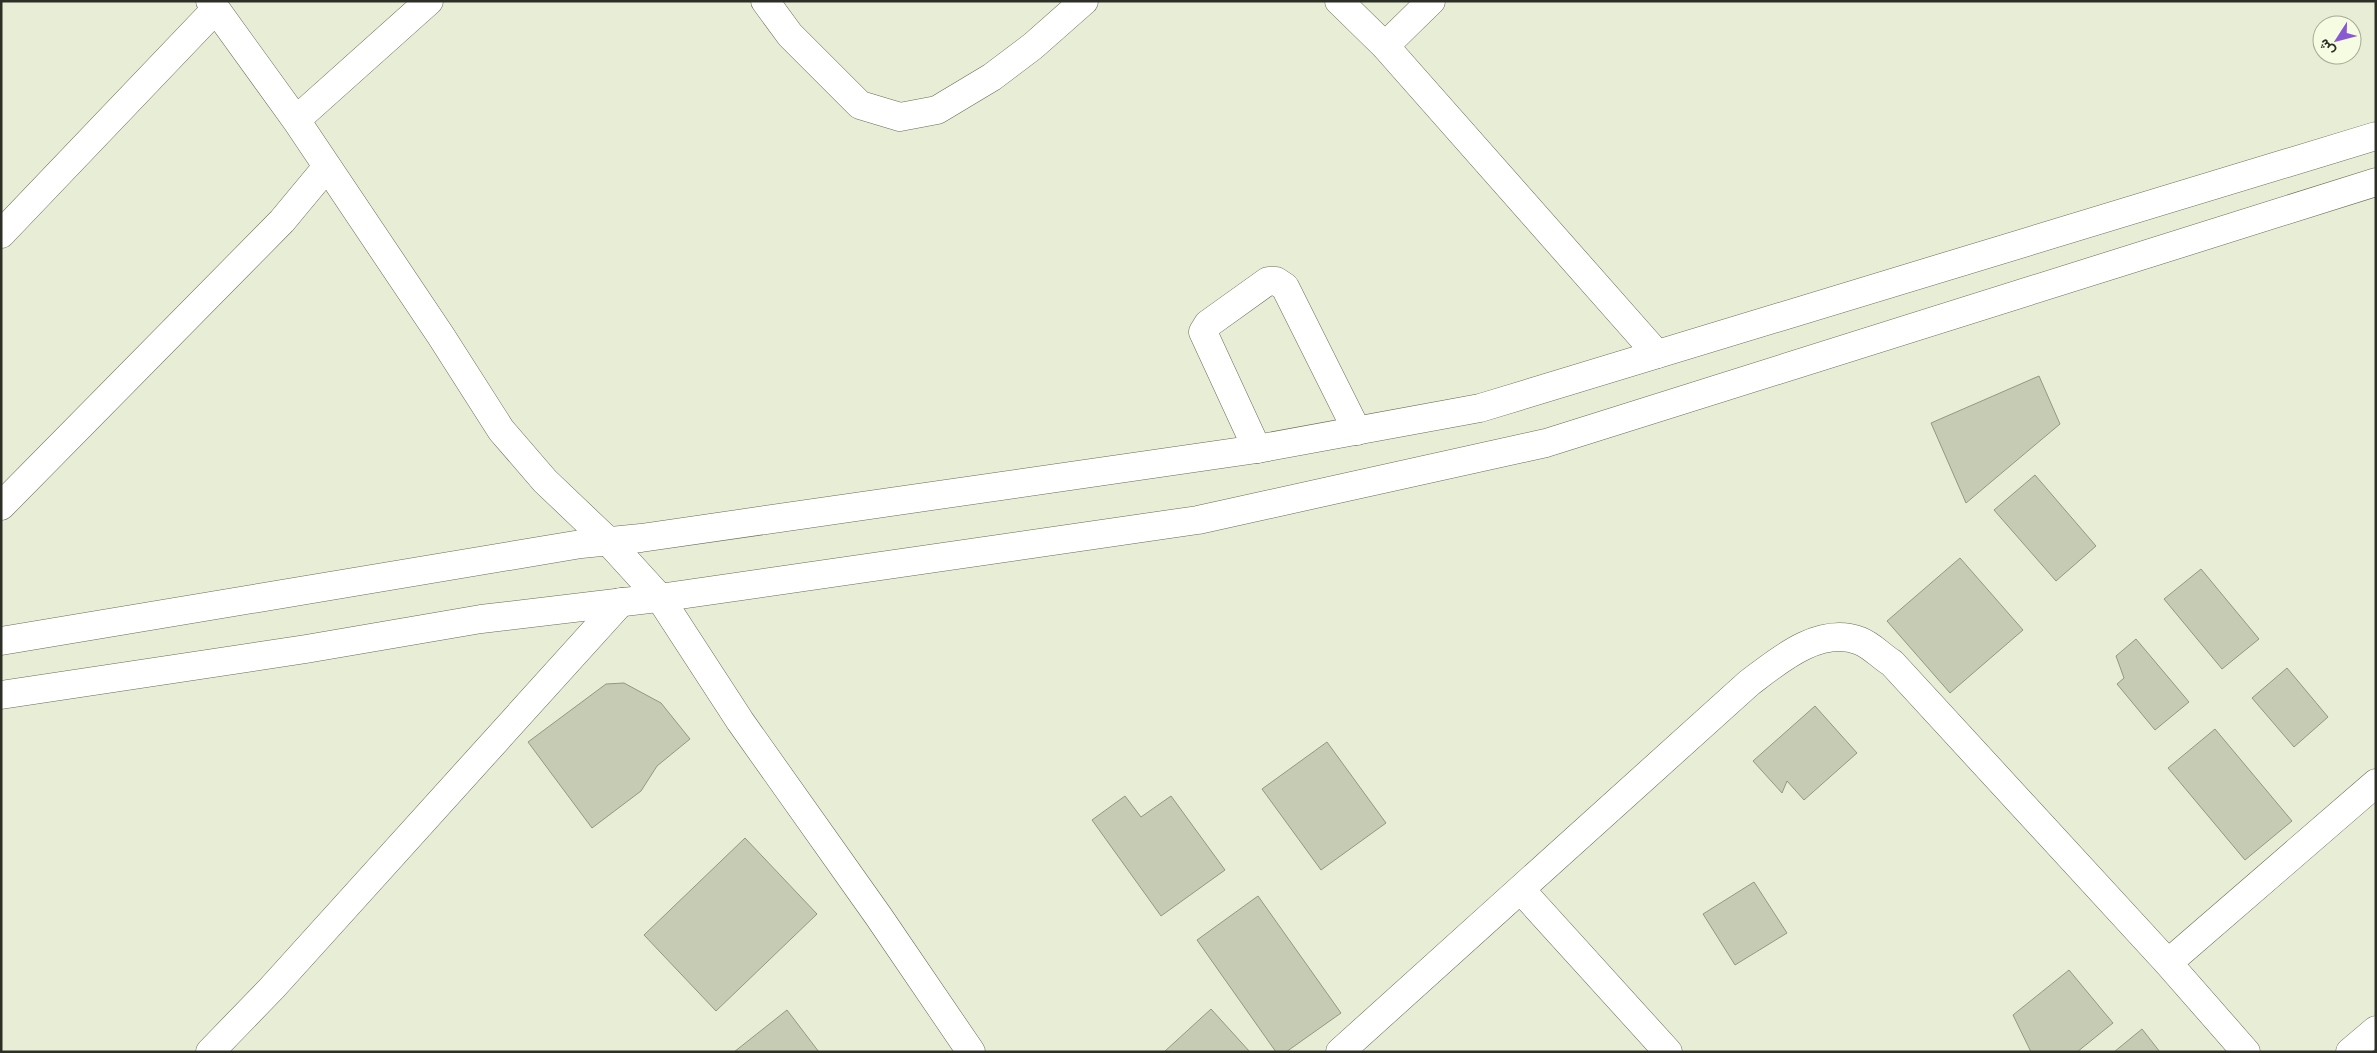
<svg xmlns="http://www.w3.org/2000/svg" width="2377" height="1053" font-family="Manrope,Vazirmatn,sans-serif">
<style>
.building{fill:#c6ccb4;stroke:#939881}
.lines{fill:none;stroke-linecap:round;stroke-linejoin:round}
.minor-casing{stroke:#666b55;stroke-width:29}
.major-casing{stroke:#666b55;stroke-width:29}
.minor{stroke:#fff;stroke-width:28}
.major{stroke:#fff;stroke-width:28}
</style>
<rect width="100%" height="100%" fill="#e8eed5"/>
<path class="building" d="M2039,376l21,48 -94,79 -35,-80z
M2035,475l61,71 -40,35 -62,-71z
M1960,558l63,72 -73,63 -63,-72z
M2201,569l58,70 -37,30 -58,-70z
M2136,639l53,63 -34,28 -38,-46 7,-6 -8,-22z
M2287,668l41,49 -34,30 -42,-49z
M624,683l37,20 29,36 -33,27 -16,25 -49,37 -64,-86 78,-58z
M1815,706l42,47 -53,47 -17,-19 -5,12 -29,-32z
M2215,729l77,92 -47,39 -77,-92z
M1327,742l59,81 -65,47 -59,-81z
M1125,796l16,21 30,-21 54,74 -64,46 -69,-96z
M745,838l72,76 -101,97 -72,-76z
M1754,882l33,51 -52,32 -32,-51z
M1258,896l83,117 -55,39h-10l-79,-112z
M2069,970l44,53 -36,29h-46l-18,-37z
M1211,1009l39,43h-86z
M787,1010l32,42h-85z
M2142,1029l18,23h-46z"/>
<g class="lines">
<defs>
<path id="minor" d="M210,1l86,119 145,216 60,94 44,51 63,60 52,57 80,123 139,196 92,135
M765,1l25,34 70,70 40,12 37,-7 55,-33 41,-31 51,-45
M1339,1l46,45 272,308
M1385,46l46,-45
M296,120l133,-119
M1,234l214,-224
M1257,449l-54,-117 5,-8 60,-43h8l9,6 72,144
M1,506l281,-285 44,-53
M1521,890l147,162
M2168,963l208,-180
M210,1052l62,-64 349,-386
M1340,1052l409,-369c29,-22 71,-58 111,-42 11,4 22,16 32,22l276,300 78,89
M2350,1052l26,-22"/>
<path id="major" d="M1,641l580,-97 60,-6 616,-89 223,-41 896,-272
M1,695l305,-46 175,-30 185,-22 532,-77 348,-77 830,-261"/>
</defs>
<use href="#minor" class="minor-casing"/>
<use href="#major" class="major-casing"/>
<use href="#minor" class="minor"/>
<use href="#major" class="major"/>
</g>
<rect width="2377" height="1053" fill="none" stroke="#2c2f25" stroke-width="5"/>
<g transform="translate(2337 40) rotate(234)"><circle r="24" fill="#f5fce2" stroke="#a5aa96"/>
<path d="M0-4L9 19L0 12L-9 19Z" fill="#8759d2"/>
<text y="-8" font-size="14" font-weight="bold" text-anchor="middle" fill="#2c2f25">ش</text>
</g>
</svg>
